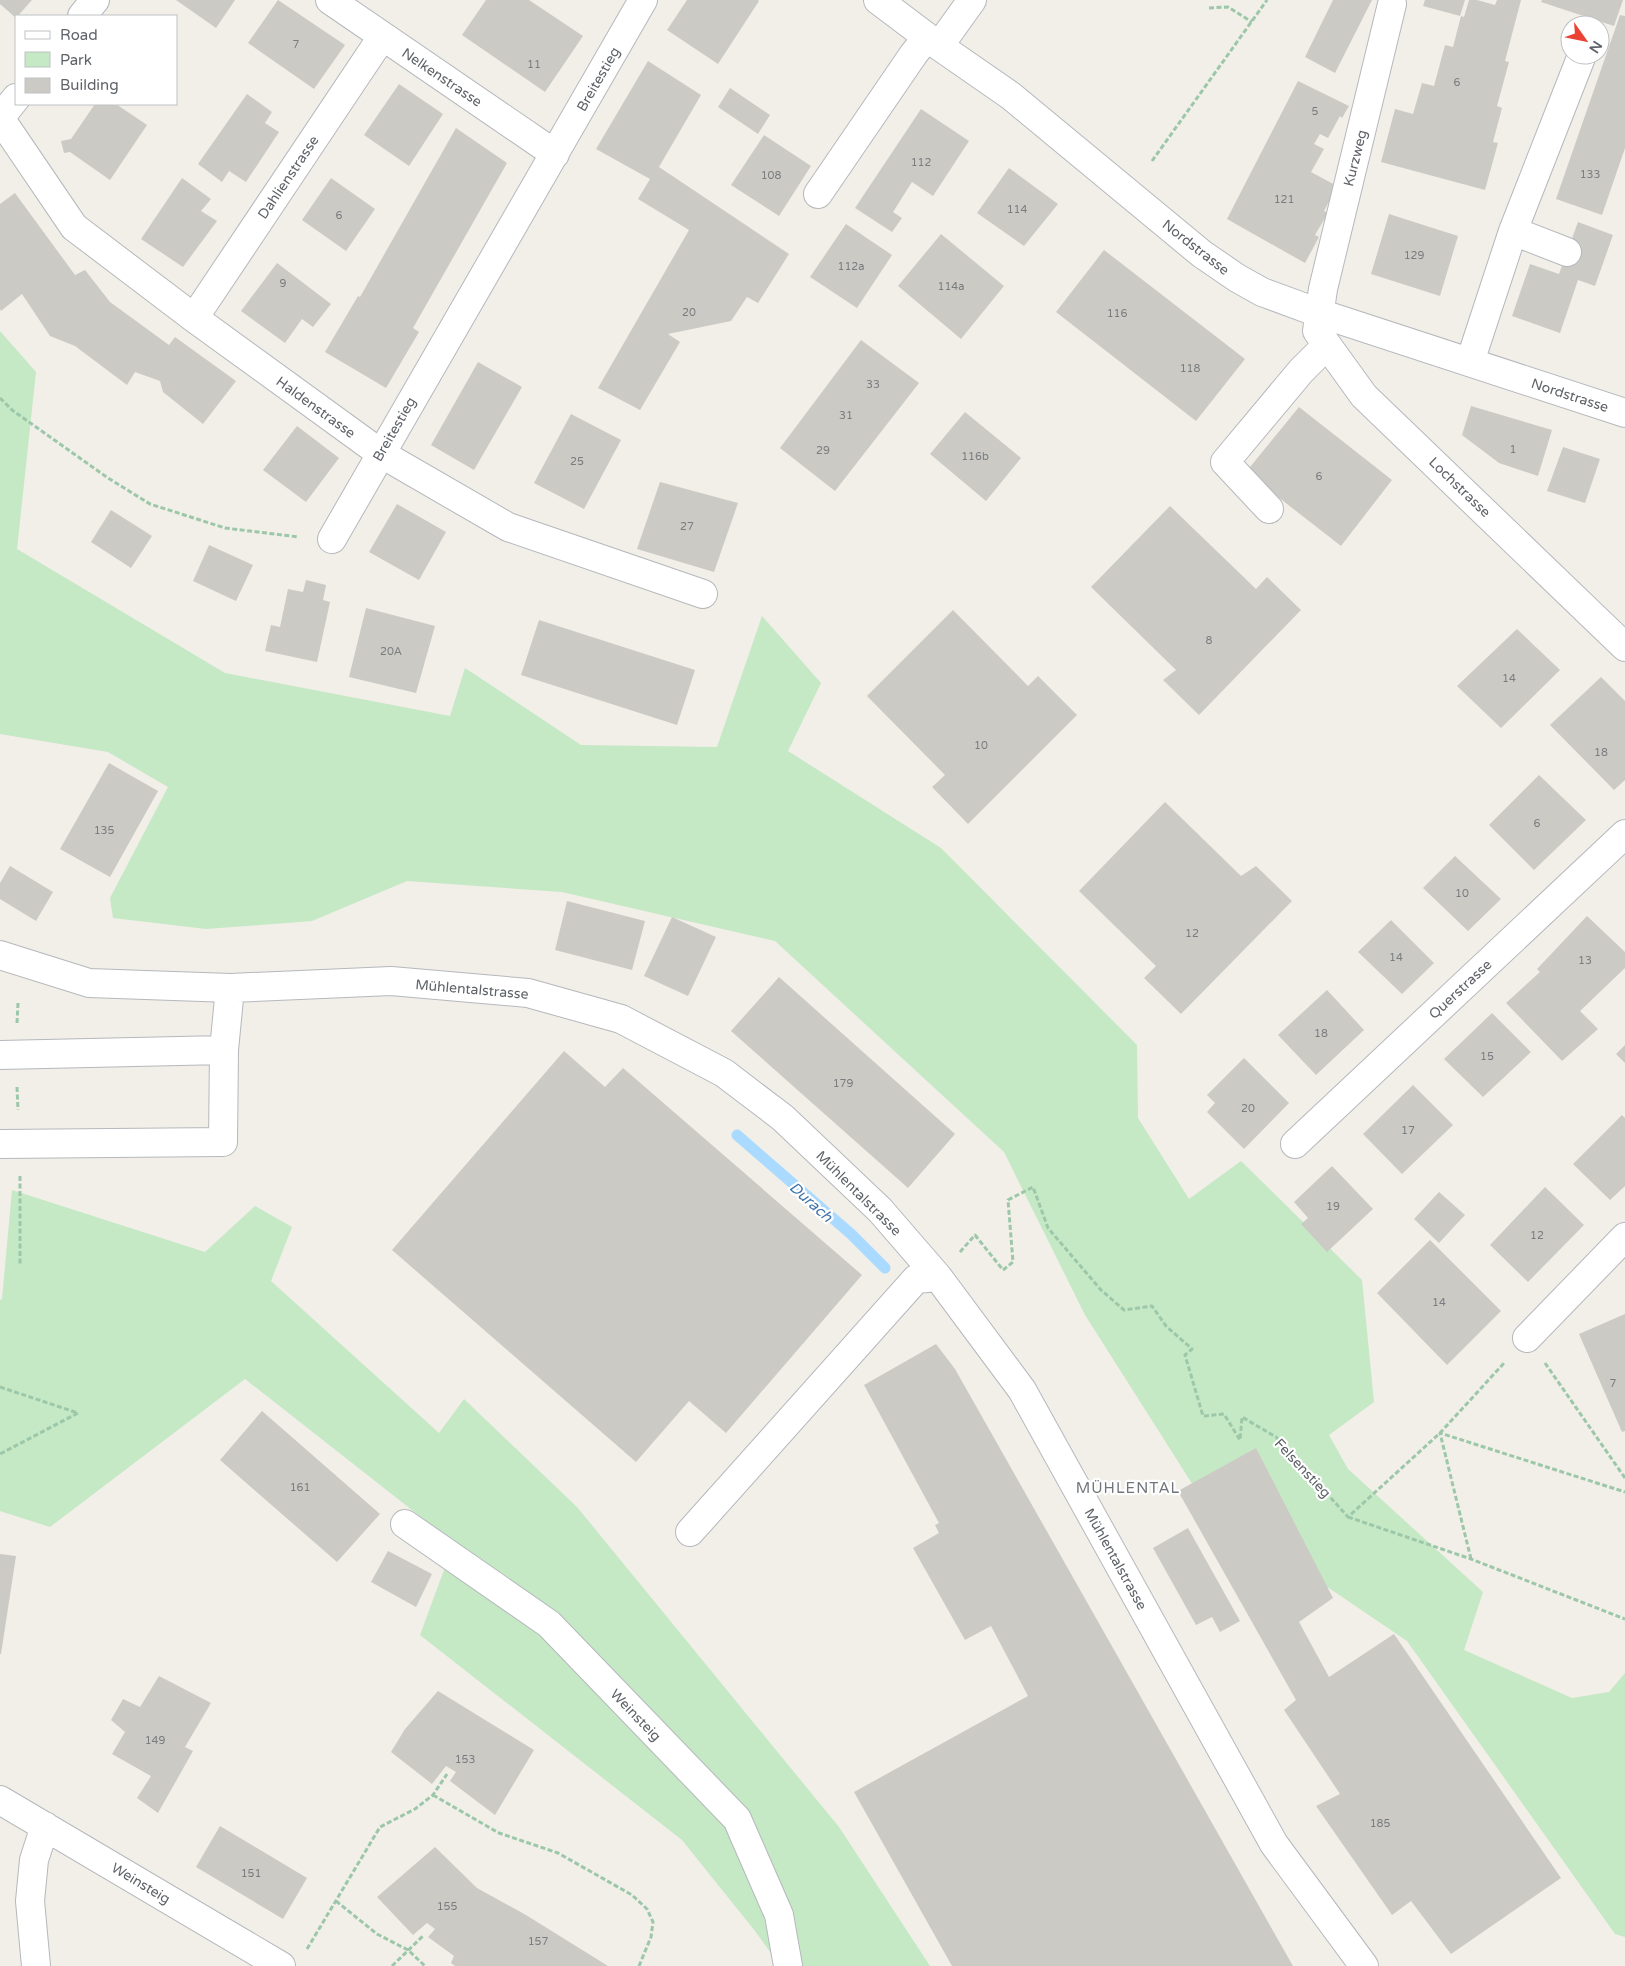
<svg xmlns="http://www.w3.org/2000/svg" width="1625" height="1966" font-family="'Varela Round',sans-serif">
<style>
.green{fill:#c5e8c5}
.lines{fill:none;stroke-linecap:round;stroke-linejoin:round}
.stream{stroke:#aadaff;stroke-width:11}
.building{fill:#cccac5}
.minor-casing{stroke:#b5b8bc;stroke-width:30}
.path{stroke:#9cc7a9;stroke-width:3;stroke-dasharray:5 2.5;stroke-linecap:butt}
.minor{stroke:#fff;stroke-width:28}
.labels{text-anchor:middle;stroke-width:4.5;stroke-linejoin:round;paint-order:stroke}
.number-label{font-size:11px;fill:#7a7d7f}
.street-label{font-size:14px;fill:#5f6368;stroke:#fff}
.water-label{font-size:15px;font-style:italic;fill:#4174aa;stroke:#fff}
.neighbourhood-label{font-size:15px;letter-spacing:1px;fill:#70757a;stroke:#fff}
</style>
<rect width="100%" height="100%" fill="#f1efe8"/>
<path class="green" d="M0,331l36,41 -19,177 208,124 225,43 15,-48 116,77 136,2 45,-131 59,67 -33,68 153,97 196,197 1,73 51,81 52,-38 121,119 12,122 -45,33 19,34 135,123 -19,58 108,48 37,-6 16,-19v264l-10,-3 -208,-293 -202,-137 -120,-189 -81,-163 -229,-211 -213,-49 -155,-11 -95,40 -106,8 -93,-11 -3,-20 58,-111 -60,-35 -108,-18z
M12,1190l193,62 50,-46 37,21 -21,54 168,152 25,-34 113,108 262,320 91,139h-150l-25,-35 -73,-91 -262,-205 34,-92 -209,-164 -195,148 -50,-16v-211l2,-1z"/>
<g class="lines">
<path class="stream" d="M737,1135l114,99 34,34"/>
</g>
<path class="building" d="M0,0h32l-16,18 -16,-14z
M176,0h59l-19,28z
M278,0l67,45 -31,44 -66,-46z
M486,0h43l54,36 -38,56 -83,-57z
M687,0h71l1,1 -41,63 -51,-34z
M1333,0h39l-37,73 -30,-16z
M1425,0h40l-5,16 -37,-10z
M1469,0h8l18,5 2,-5h24l-16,61 4,1 -12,44 5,2 -9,34 5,1 -13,47 -104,-28 14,-53 18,5 9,-31 12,3 11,-41 8,2 8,-31 3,1z
M1542,0h81l-9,26 -73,-24z
M1620,15l5,1v132l-23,67 -46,-16z
M648,61l53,34 -42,72 130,87 -31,49 -11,-6 -16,24 -63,13 12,8 -40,68 -42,-22 91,-158 -51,-31 12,-20 -54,-30z
M1298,81l51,25 -7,12 -2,-2 -12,22 -8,-4 -6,10 10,5 -13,23 26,14 -13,25 4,2 -13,22 4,2 -14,26 -78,-44z
M399,84l44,30 -34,52 -45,-31z
M730,88l40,27 -12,19 -40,-27z
M247,94l25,18 -7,11 14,9 -33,50 -17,-11 -7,11 -24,-18z
M95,104h21l31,21 -37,55 -40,-28 -6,1 -3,-12 10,-2z
M921,109l48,32 -36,55 -21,-14 -19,30 9,6 -10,14 -37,-24z
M456,128l51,35 -94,165 6,4 -33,56 -61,-36 33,-56 2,1z
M764,135l47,31 -32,50 -48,-31z
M1009,168l49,36 -34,42 -47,-33z
M182,178l29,21 -10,12 16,10 -34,46 -42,-28z
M331,178l44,31 -29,42 -44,-31z
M15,193l60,82 10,-5 25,32 59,43 6,-8 61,44 -33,43 -40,-32 -3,-11 -25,-9 -8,13 -52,-39 -25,-10 -28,-42 -21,17 -1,-2v-105z
M1389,214l69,22 -18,60 -69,-22z
M1578,222l35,13 -18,51 -17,-6 -18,53 -48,-17 18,-52 29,10z
M846,224l46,31 -35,53 -47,-31z
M941,234l63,52 -43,53 -63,-53z
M1104,250l141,109 -49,62 -140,-109z
M277,263l54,41 -18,23 -11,-8 -17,24 -44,-32z
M861,340l58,43 -84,108 -55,-43z
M478,362l44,25 -48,83 -43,-25z
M1471,406l81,24 -14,46 -39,-13 -37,-28z
M1299,407l93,73 -51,66 -95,-74z
M965,412l56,46 -35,43 -56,-47z
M571,414l50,26 -37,69 -50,-26z
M297,426l42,32 -33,44 -43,-32z
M1563,447l37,12 -15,44 -38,-12z
M660,482l78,21 -24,69 -77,-23z
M397,504l49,28 -27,48 -50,-28z
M1170,506l86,83 11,-12 34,33 -102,105 -36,-35 13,-10 -85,-83z
M111,510l41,26 -21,32 -40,-26z
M209,545l44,20 -17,36 -43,-20z
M306,580l20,5 -3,15 7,2 -13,60 -52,-11 6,-26 9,2 8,-38 15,3z
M366,608l69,18 -19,67 -67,-16z
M953,610l75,76 10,-10 39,39 -109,109 -36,-37 13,-12 -78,-79z
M539,620l156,50 -18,55 -156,-50z
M1517,629l43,41 -59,58 -44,-42z
M1601,677l24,24v79l-11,10 -64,-65z
M109,763l49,28 -48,86 -50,-28z
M1539,775l47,45 -52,50 -45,-45z
M1165,802l76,74 15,-10 36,35 -111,113 -37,-36 12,-12 -77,-75z
M1455,856l46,43 -33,32 -45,-43z
M10,866l43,26 -17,29 -36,-22v-16z
M567,901l78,20 -13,49 -77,-20z
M1587,916l38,36v16l-45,43 18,18 -36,32 -56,-58 34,-31 -3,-3z
M672,917l44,20 -28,59 -44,-20z
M1391,920l43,43 -32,31 -44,-42z
M779,977l176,157 -47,54 -177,-157z
M1327,990l37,40 -48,45 -38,-40z
M1492,1013l39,39 -48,45 -39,-38z
M1625,1045v18l-9,-9z
M564,1051l41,36 18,-19 239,207 -136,158 -37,-32 -53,61 -244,-212z
M1244,1058l45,45 -45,46 -37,-37 8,-9 -8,-8z
M1413,1085l40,40 -51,49 -39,-40z
M1622,1115l3,3v68l-15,14 -37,-36z
M1332,1166l41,43 -46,43 -26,-28 7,-6 -14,-16z
M1545,1187l39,38 -56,57 -38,-37z
M1439,1192l26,23 -26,28 -25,-24z
M1430,1240l71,71 -54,54 -70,-72z
M1625,1314v117l-3,1 -43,-98z
M936,1344l19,25 338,597h-341l-98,-174 174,-96 -37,-70 -26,14 -52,-92 26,-15 -4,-8 4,-2 -75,-138z
M262,1411l118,103 -43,48 -117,-102z
M1256,1448l77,150 -34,24 30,55 65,-43 167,244 -110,76 -40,-53 -19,14 -76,-109 24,-12 -56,-84 12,-10 -118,-209z
M1188,1528l52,93 -20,11 -8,-15 -16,8 -43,-77z
M388,1551l44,23 -16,33 -45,-25z
M0,1554l16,2 -15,98h-1z
M159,1676l52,27 -26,44 8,4 -35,62 -21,-15 14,-22 -39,-22 13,-22 -14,-12 12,-21 17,8z
M438,1691l96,59 -39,65 -45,-34 6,-9 -10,-6 -14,18 -41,-32 14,-23z
M220,1826l87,52 -24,41 -87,-52z
M435,1847l42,41 49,27 82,51h-153l-4,-3 3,-7 -26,-19 7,-8 -8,-6 -14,12 -36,-38z"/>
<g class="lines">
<defs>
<path id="minor" d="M330,0l225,154
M878,0l61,46 72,50 191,158 35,24 25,14 57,21 306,100
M1392,4l-69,285 -6,42 47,65 261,251
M82,16l13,-16
M939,46l33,-46
M0,118l74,109 120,91 186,135 128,74 195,67
M0,118l16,-20
M818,194l95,-139 14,-18
M1513,231l54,21
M194,318l188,-281
M1470,362l43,-131 69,-176
M1269,509l-44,-47 76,-91 25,-25
M332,539l311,-539
M0,955l89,28 141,5 161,-7 137,12 93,26 103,54 59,45 97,92 58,67 84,113 252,454 90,122
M224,1050l6,-62
M0,1055l224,-5 -1,92 -223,2
M1295,1144l330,-310
M1527,1338l98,-101
M405,1524l144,100 188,195 42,96 9,51
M690,1532l226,-253 22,-2
M0,1800l281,166
M36,1966l-6,-65 4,-41 11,-34"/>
</defs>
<use href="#minor" class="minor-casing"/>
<path class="path" d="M1209,8l19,-1 24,15
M1152,161l115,-161
M0,398l12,12 96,68 42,26 75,24 74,9
M17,1023l1,-20
M17,1087l1,23
M20,1176v90
M960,1252l15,-17 28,35 10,-8 -5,-62 25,-13 15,41 53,62 23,20 28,-4 14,20 26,23 -7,6 18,61 21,-2 16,26 2,-23 34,20 72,80 92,-84 65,-71
M1545,1363l80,115
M0,1387l78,26 -78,41
M1348,1517l123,42 154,60
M1471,1559l-31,-126 185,59
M433,1795l66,38 59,20 74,42 15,14 6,13 -2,15 -12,29
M336,1901l41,33 31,16 17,16
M307,1949l73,-122 35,-18 18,-14 14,-21
M392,1966l32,-31"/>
<use href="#minor" class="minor"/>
</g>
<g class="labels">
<g class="number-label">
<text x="296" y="48">7</text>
<text x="534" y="68">11</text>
<text x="1457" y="86">6</text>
<text x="1315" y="115">5</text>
<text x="921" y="166">112</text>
<text x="1590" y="178">133</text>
<text x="771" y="179">108</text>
<text x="1284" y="203">121</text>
<text x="1017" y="213">114</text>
<text x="339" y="219">6</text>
<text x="1414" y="259">129</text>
<text x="851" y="270">112a</text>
<text x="283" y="287">9</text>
<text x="951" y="290">114a</text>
<text x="689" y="316">20</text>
<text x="1117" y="317">116</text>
<text x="1190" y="372">118</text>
<text x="873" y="388">33</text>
<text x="846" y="419">31</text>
<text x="1513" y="453">1</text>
<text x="823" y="454">29</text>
<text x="975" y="460">116b</text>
<text x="577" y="465">25</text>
<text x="1319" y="480">6</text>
<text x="687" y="530">27</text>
<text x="1209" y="644">8</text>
<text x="391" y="655">20A</text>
<text x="1509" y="682">14</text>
<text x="981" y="749">10</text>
<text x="1601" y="756">18</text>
<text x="1537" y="827">6</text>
<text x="104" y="834">135</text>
<text x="1462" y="897">10</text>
<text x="1192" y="937">12</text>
<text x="1396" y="961">14</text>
<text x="1585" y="964">13</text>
<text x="1321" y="1037">18</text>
<text x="1487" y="1060">15</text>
<text x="843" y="1087">179</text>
<text x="1248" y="1112">20</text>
<text x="1408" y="1134">17</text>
<text x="1333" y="1210">19</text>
<text x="1537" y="1239">12</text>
<text x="1439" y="1306">14</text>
<text x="1613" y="1387">7</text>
<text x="300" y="1491">161</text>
<text x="155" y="1744">149</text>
<text x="465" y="1763">153</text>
<text x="1380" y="1827">185</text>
<text x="251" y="1877">151</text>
<text x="447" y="1910">155</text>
<text x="538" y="1945">157</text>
</g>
<g class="street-label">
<text transform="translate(442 77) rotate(34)" y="5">Nelkenstrasse</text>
<text transform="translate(598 79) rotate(-60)" y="5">Breitestieg</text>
<text transform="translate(1355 158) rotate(-76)" y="5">Kurzweg</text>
<text transform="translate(288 177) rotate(-56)" y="5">Dahlienstrasse</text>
<text transform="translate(1196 247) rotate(38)" y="5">Nordstrasse</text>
<text transform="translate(1570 395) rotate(18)" y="5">Nordstrasse</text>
<text transform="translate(316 407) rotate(36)" y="5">Haldenstrasse</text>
<text transform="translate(394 429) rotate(-60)" y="5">Breitestieg</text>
<text transform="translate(1460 487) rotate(44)" y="5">Lochstrasse</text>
<text transform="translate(472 989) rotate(5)" y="5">Mühlentalstrasse</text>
<text transform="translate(1460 989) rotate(-43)" y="5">Querstrasse</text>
<text transform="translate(859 1193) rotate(45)" y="5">Mühlentalstrasse</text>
<text transform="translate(1303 1468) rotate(47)" y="5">Felsenstieg</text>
<text transform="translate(1116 1559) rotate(61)" y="5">Mühlentalstrasse</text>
<text transform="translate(636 1715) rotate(46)" y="5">Weinsteig</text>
<text transform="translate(141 1883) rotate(31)" y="5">Weinsteig</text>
</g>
<g class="water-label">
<text transform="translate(811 1202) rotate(42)" y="5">Durach</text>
</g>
<g class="neighbourhood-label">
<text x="1128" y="1493">MÜHLENTAL</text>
</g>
</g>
<rect x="15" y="15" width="162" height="90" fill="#ffffff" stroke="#bfc1c3"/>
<rect x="25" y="31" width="25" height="8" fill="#ffffff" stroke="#bfc1c3"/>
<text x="60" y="40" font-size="15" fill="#5f6368">Road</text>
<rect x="25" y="52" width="25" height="15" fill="#c5e8c5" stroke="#bfc1c3"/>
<text x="60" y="65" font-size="15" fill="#5f6368">Park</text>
<rect x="25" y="78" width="25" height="15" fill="#cccac5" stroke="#bfc1c3"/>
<text x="60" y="90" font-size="15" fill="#5f6368">Building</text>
<g transform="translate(1585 40) rotate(123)"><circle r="24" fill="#ffffff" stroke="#bfc1c3"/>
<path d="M0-4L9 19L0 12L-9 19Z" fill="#ea4335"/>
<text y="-8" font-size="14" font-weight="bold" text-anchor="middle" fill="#5f6368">N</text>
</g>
</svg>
